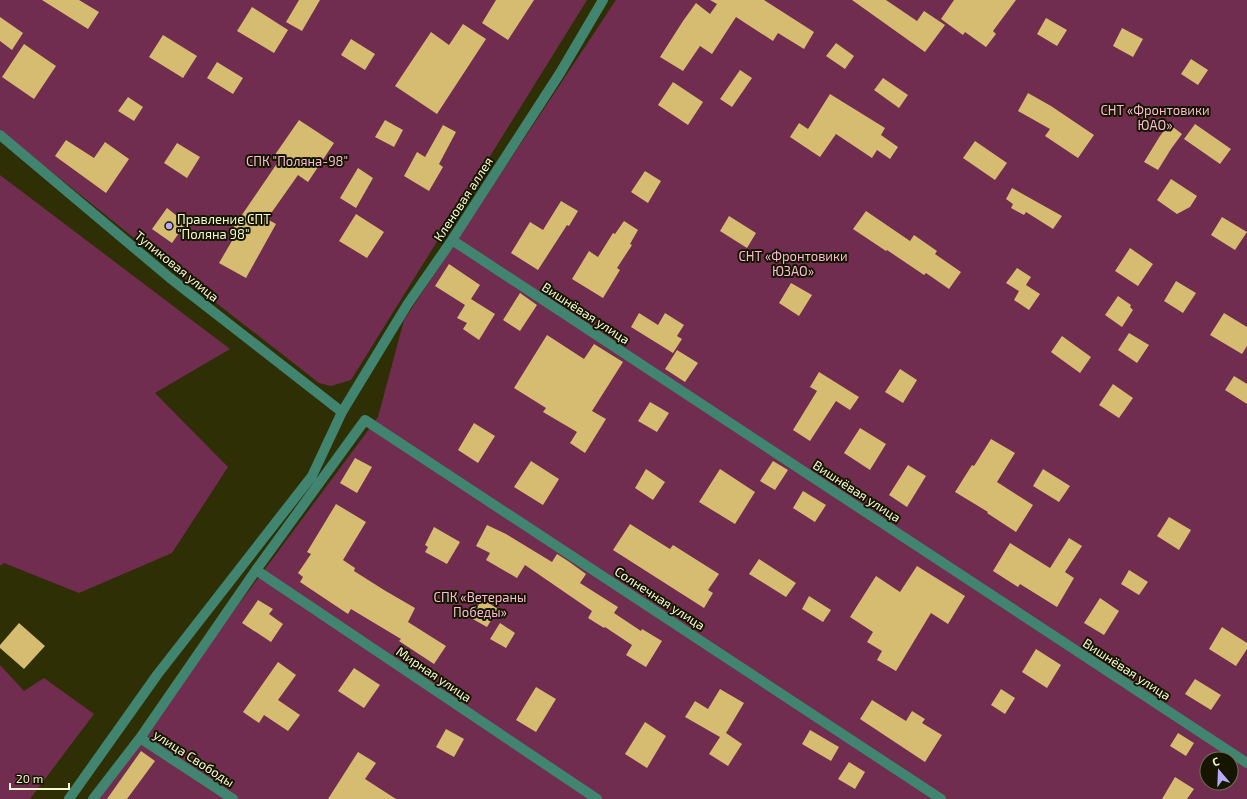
<svg xmlns="http://www.w3.org/2000/svg" width="1247" height="799" font-family="'Exo 2',sans-serif">
<style>
.green{fill:#712d4f;fill-rule:evenodd}
.building{fill:#d5bc71}
.lines{fill:none;stroke-linecap:round;stroke-linejoin:round}
.minor{stroke:#41846f;stroke-width:10}
.poi-dot{fill:#b8abf7;stroke:#161600;stroke-width:1.5}
.labels{text-anchor:middle;stroke-width:4;stroke-linejoin:round;paint-order:stroke}
.park-label{font-size:13px;fill:#f8bad5;stroke:#161600}
.street-label{font-size:13px;fill:#f5f8d2;stroke:#161600}
.poi-label{font-size:13px;fill:#f5f8d2;stroke:#161600;text-anchor:start}
</style>
<rect width="100%" height="100%" fill="#2e2f05"/>
<path class="green" d="M0,0h587l-236,380 -20,6 -12,-3 -145,-113 -172,-138 -2,-3z
M616,0h631v799h-1153l284,-382 26,-97zM1207,759h24v24h-24z
M0,175l230,174 -75,44 73,74 -56,86 -93,40 -75,-30 -4,3z
M0,665l24,26 20,-13 50,36 -64,85h-30z"/>
<path class="building" d="M42,0h37l20,12 -11,17z
M299,0h21l-18,31 -16,-9z
M496,0h38l-26,40 -26,-17z
M710,0h54l50,32 -10,17 -26,-16 -5,8 -37,-24 -24,37 -12,-8 -17,25 -23,-14 23,-36 13,-18 14,11 7,-10z
M852,0h34l31,21 7,-10 21,14 -20,27z
M954,0h62l-23,31 3,3 -10,13 -21,-15 -2,3 -22,-16z
M252,7l36,23 -14,23 -37,-22z
M0,17l23,16 -11,17 -12,-9z
M1046,18l21,12 -10,16 -20,-12z
M463,24l23,15 -49,75 -42,-28 36,-54 18,13z
M1122,28l21,11 -10,18 -20,-11z
M163,35l34,21 -14,22 -34,-21z
M351,39l24,15 -10,16 -24,-15z
M836,43l18,13 -9,13 -19,-13z
M24,44l32,22 -22,33 -32,-22z
M1191,59l17,11 -10,15 -17,-11z
M217,62l26,16 -10,16 -26,-16z
M740,70l12,8 -20,29 -12,-8z
M883,78l25,17 -9,13 -25,-18z
M673,82l30,20 -15,23 -30,-20z
M1028,93l23,13 43,29 -16,23 -33,-22 5,-7 -32,-18z
M830,94l55,34 -4,7 17,12 -8,12 -13,-9 -5,8 -36,-24 -16,23 -30,-20 9,-14 9,6z
M128,97l15,10 -9,14 -16,-10z
M299,120l35,23 -26,39 -10,-7 -31,44 9,5 -30,54 -27,-15 17,-29 -5,-3 47,-69 -6,-3z
M385,120l18,10 -9,17 -19,-10z
M1169,124l13,10 -11,15 -13,21 -14,-8 16,-26z
M1195,124l36,25 -11,15 -36,-25z
M443,125l13,7 -17,32 4,3 -14,24 -25,-15 13,-24 8,5z
M66,140l28,18 11,-16 24,17 -23,34 -51,-37z
M975,141l32,22 -12,17 -32,-22z
M177,143l23,14 -13,21 -23,-15z
M358,168l15,10 -17,30 -16,-10z
M645,171l16,10 -13,22 -17,-11z
M1171,179l26,17 -7,11 -13,7 -20,-14z
M1012,188l50,28 -9,13 -27,-17 -2,3 -13,-7 2,-4 -7,-5z
M561,201l17,10 -9,15 -2,-1 -29,45 -27,-17 19,-31 13,8z
M167,208l19,15 -14,20 -20,-14z
M866,211l44,30 4,-6 23,16 -2,3 26,18 -12,17 -23,-16 -2,2 -37,-25 -1,1 -33,-22z
M356,214l28,18 -17,26 -28,-17z
M729,216l27,17 -9,15 -27,-17z
M1222,217l25,15 -12,18 -24,-15z
M624,221l14,9 -8,14 2,1 -15,23 3,2 -17,28 -31,-19 17,-28 9,6 15,-24 2,1z
M1130,248l23,16 -15,22 -23,-15z
M449,264l31,21 -9,14 24,15 -16,26 -16,-11 4,-6 -10,-5 8,-13 -30,-19z
M1017,268l14,9 -5,8 14,9 -11,16 -15,-10 5,-9 -13,-8z
M1176,281l20,12 -13,20 -19,-12z
M791,283l21,12 -13,21 -20,-13z
M520,293l17,12 -17,26 -17,-11z
M1118,296l13,9 -1,2 3,3 -11,17 -17,-12z
M639,313l19,12 7,-12 19,12 -7,11 5,3 -9,14 -42,-26z
M1224,313l23,14v19l-5,8 -32,-19z
M1129,333l20,12 -12,18 -19,-13z
M547,335l37,24 10,-15 29,18 -31,49 14,8 -21,34 -15,-10 7,-11 -34,-20 3,-4 -32,-20z
M1062,336l29,21 -11,16 -29,-21z
M677,350l21,13 -13,19 -20,-13z
M900,369l17,11 -14,23 -18,-11z
M819,372l40,25 -9,13 -14,-9 -26,40 -17,-11 24,-39 -7,-4z
M1234,376l13,8v20l-22,-14z
M1113,384l20,14 -14,20 -20,-13z
M650,402l19,11 -12,19 -19,-11z
M474,423l21,13 -17,27 -20,-13z
M860,428l26,16 -16,26 -26,-17z
M991,439l24,14 -18,29 36,23 -17,27 -29,-19 1,-1 -33,-20 17,-27 2,1z
M355,458l17,9 -15,26 -17,-10z
M531,461l28,18 -16,26 -29,-18z
M773,461l15,9 -13,20 -15,-9z
M908,465l18,11 -19,31 -18,-12z
M646,469l19,13 -12,18 -18,-12z
M720,469l35,23 -20,32 -36,-22z
M1043,469l27,17 -11,16 -26,-16z
M803,491l23,14 -11,17 -22,-14z
M336,504l30,18 -23,38 12,8 -1,3 30,19 31,18 -7,14 38,24 -12,18 -35,-23 2,-2 -50,-30 -3,5 -48,-32 3,-5 -5,-4 13,-19 -4,-2z
M1169,517l22,13 -12,20 -22,-14z
M630,524l40,25 3,-4 46,29 -11,16 5,3 -9,15 -91,-58z
M487,525l19,9 46,28 5,-8 11,7 18,13 -6,9 38,24 -4,6 27,18 1,-2 20,12 -16,26 -20,-12 6,-10 -27,-18 -1,1 -16,-10 4,-7 -67,-46 -8,13 -31,-18 4,-7 -14,-7z
M434,527l26,15 -13,22 -22,-12 3,-5 -3,-2z
M1069,538l13,8 -17,26 9,6 -17,29 -37,-23 -2,3 -25,-16 17,-28 40,25z
M759,559l37,24 -10,14 -37,-23z
M917,566l48,30 -17,28 -17,-11 -35,58 -19,-11 5,-9 -15,-9 6,-10 -23,-15 26,-41 24,16z
M1129,570l19,12 -9,13 -18,-11z
M809,596l22,14 -8,12 -21,-13z
M1100,598l19,13 -15,24 -20,-12z
M482,599l16,10 -11,18 -16,-9z
M258,600l15,9 -4,5 14,10 -12,18 -29,-19z
M19,623l26,23 -21,23 -24,-21v-3z
M500,623l15,10 -9,15 -16,-9z
M1222,627l25,16v6l-11,17 -27,-17z
M1036,649l25,16 -14,23 -25,-16z
M278,662l18,13 -18,25 22,15 -12,16 -24,-16 -5,8 -16,-11z
M354,668l26,17 -16,23 -26,-17z
M1195,679l26,16 -10,15 -26,-16z
M536,687l20,12 -20,33 -20,-12z
M720,689l24,14 -18,30 16,11 -14,22 -19,-12 11,-17 -35,-20 10,-16 13,8z
M1001,689l14,9 -10,16 -14,-9z
M872,700l34,21 6,-10 13,8 -3,4 20,12 -17,27 -65,-43z
M645,722l21,14 -19,32 -22,-14z
M446,729l18,10 -10,18 -18,-10z
M810,730l29,17 -8,14 -29,-17z
M1178,733l16,10 -8,13 -16,-10z
M141,751l14,10 -28,38h-20z
M358,752l18,11 -11,16 31,20h-68z
M849,762l16,10 -10,17 -17,-10z
M1175,777l19,12 -7,10h-25z"/>
<g class="lines">
<path class="minor" d="M0,135l170,143 172,134
M452,240l795,523
M256,570l341,229
M140,738l93,61
M69,799l88,-124 155,-199 30,-64 65,-107 45,-65 108,-167 43,-73
M93,799l47,-61 116,-168 109,-150 576,379"/>
</g>
<circle class="poi-dot" cx="169" cy="226" r="4"/>
<g class="labels">
<g class="park-label">
<text x="1155" y="115">СНТ «Фронтовики<tspan x="1155" dy="15">ЮАО»</tspan></text>
<text x="297" y="166">СПК "Поляна-98"</text>
<text x="793" y="261">СНТ «Фронтовики<tspan x="793" dy="15">ЮЗАО»</tspan></text>
<text x="480" y="602">СПК «Ветераны<tspan x="480" dy="15">Победы»</tspan></text>
</g>
<g class="street-label">
<text transform="translate(463 199) rotate(-57)" y="5">Кленовая аллея</text>
<text transform="translate(177 266) rotate(39)" y="5">Тупиковая улица</text>
<text transform="translate(586 313) rotate(33)" y="5">Вишнёвая улица</text>
<text transform="translate(857 491) rotate(33)" y="5">Вишнёвая улица</text>
<text transform="translate(660 598) rotate(33)" y="5">Солнечная улица</text>
<text transform="translate(1127 669) rotate(33)" y="5">Вишнёвая улица</text>
<text transform="translate(434 674) rotate(34)" y="5">Мирная улица</text>
<text transform="translate(194 758) rotate(33)" y="5">улица Свободы</text>
</g>
<g class="poi-label">
<text x="177" y="224">Правление СПТ<tspan x="177" dy="15">"Поляна 98"</tspan></text>
</g>
</g>
<g transform="translate(1219 771) rotate(341)"><circle r="19" fill="#161600" stroke="#6f7054"/>
<path d="M0-3L7 15L0 10L-7 15Z" fill="#b8abf7"/>
<text y="-6" font-size="11" font-weight="bold" text-anchor="middle" fill="#f5f8d2">С</text>
</g>
<path d="M10 783v6h59v-6" fill="none" stroke="#f5f8d2" stroke-width="2"/>
<text x="16" y="783" font-size="12" fill="#f5f8d2" stroke="#161600" stroke-width="3" paint-order="stroke">20 m</text>
</svg>
